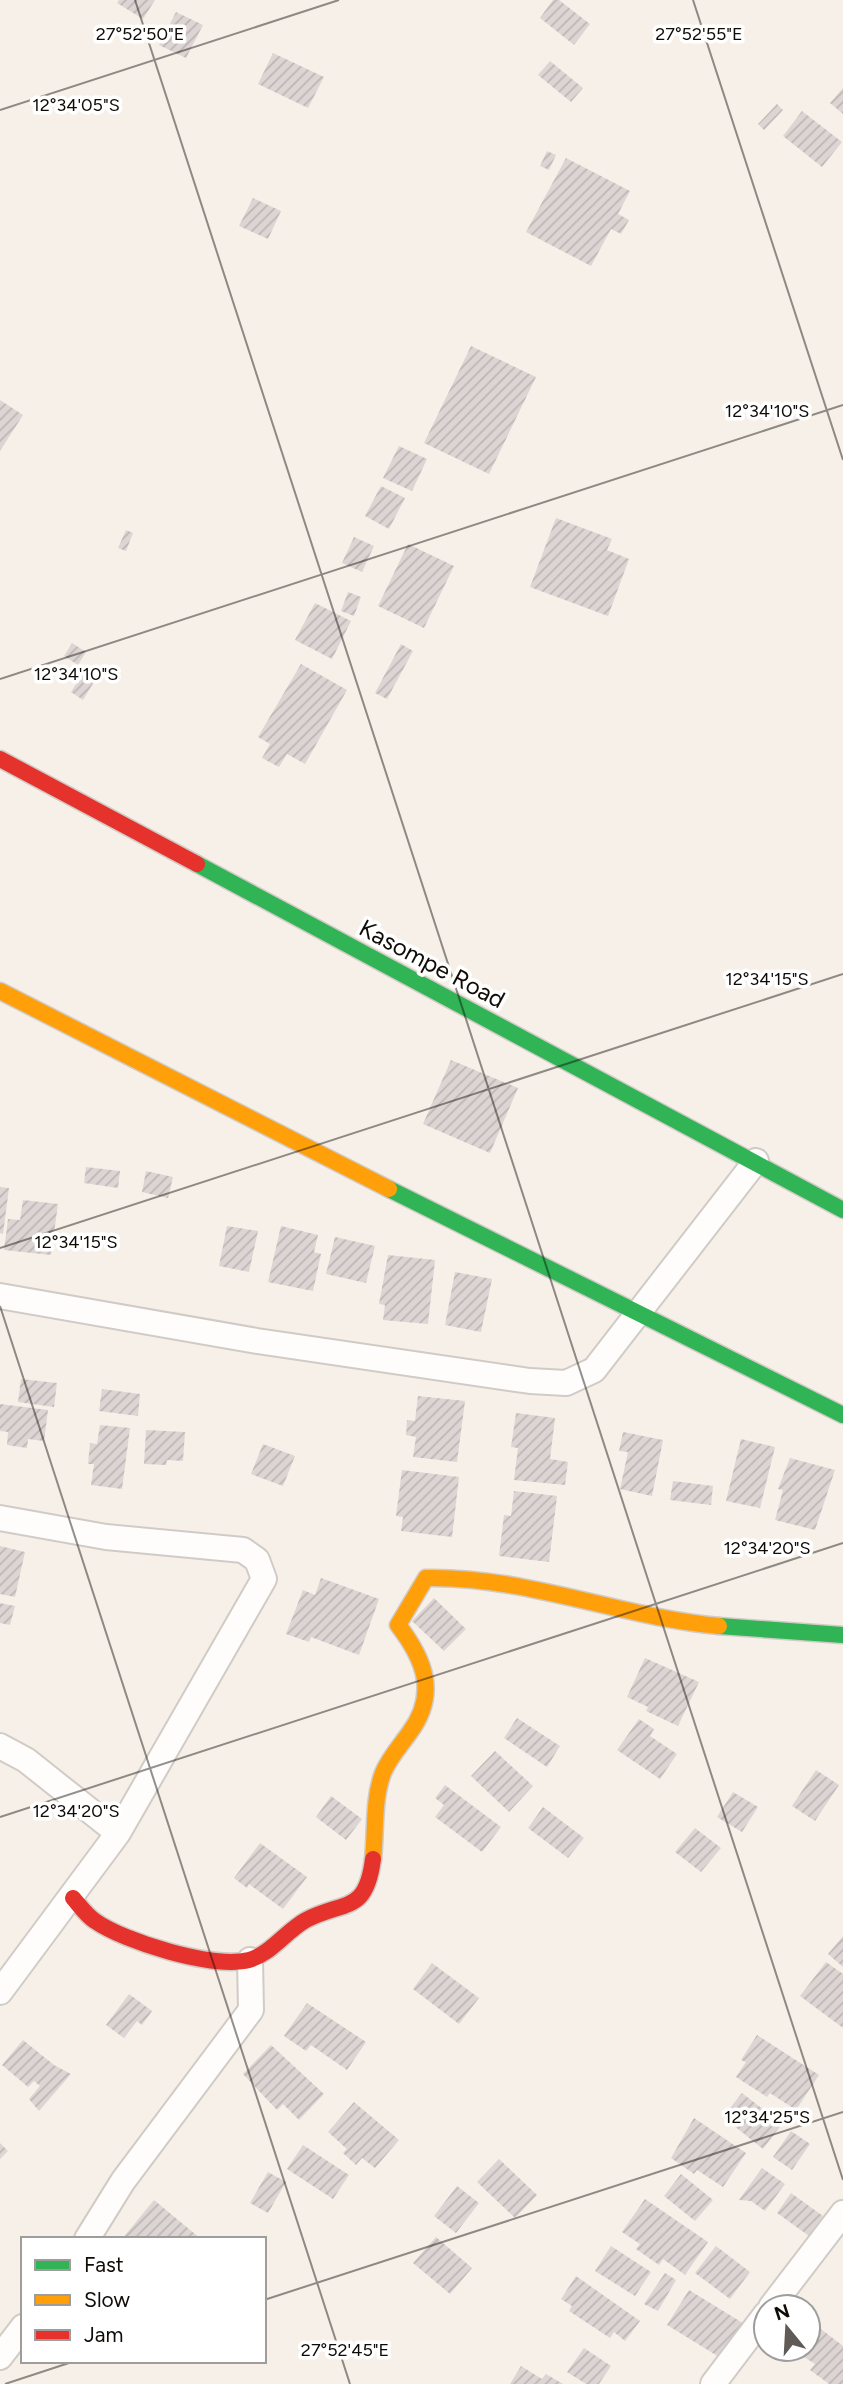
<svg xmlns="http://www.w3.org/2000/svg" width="843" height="2384" font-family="Figtree,sans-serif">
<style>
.building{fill:url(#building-hatch)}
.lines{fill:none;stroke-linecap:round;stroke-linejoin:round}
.street-casing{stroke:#d1cbc6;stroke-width:28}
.fast-casing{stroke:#d1cbc6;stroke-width:19}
.slow-casing{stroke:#d1cbc6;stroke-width:19}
.jam-casing{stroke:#d1cbc6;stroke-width:19}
.street{stroke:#fefdfc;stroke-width:24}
.fast{stroke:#30b455;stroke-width:16}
.slow{stroke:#ff9f0a;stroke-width:16}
.jam{stroke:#e5322d;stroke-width:16}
.ticks{fill:none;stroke:#0f0b07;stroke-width:2;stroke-opacity:0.45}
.labels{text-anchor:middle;stroke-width:7;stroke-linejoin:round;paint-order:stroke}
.street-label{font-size:24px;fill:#0f0b07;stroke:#fff}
.ticks-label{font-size:18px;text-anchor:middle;fill:#0f0b07;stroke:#fff;stroke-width:7;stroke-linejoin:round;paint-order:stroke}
</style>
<defs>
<pattern id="building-hatch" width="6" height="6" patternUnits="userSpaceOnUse" patternTransform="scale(1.75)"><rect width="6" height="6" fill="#dcd5d3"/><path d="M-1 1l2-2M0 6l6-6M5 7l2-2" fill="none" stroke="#bcb6b4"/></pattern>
</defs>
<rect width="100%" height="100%" fill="#f7f0e9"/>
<path class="building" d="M119,0h36l-12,19 -26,-16z
M553,0h6l31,24 -16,21 -34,-27z
M176,12l27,13 -17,33 -27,-13z
M273,53l51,24 -16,31 -50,-24z
M550,61l33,27 -12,14 -33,-27z
M843,88v26l-13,-11z
M777,104l6,6 -19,20 -6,-6z
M802,111l40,31 -20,25 -39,-31z
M547,151l9,4 -7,15 -9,-4z
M566,158l64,33 -12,23 11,6 -8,14 -10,-5 -20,37 -65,-34z
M253,198l28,13 -13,28 -29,-13z
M471,346l65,31 -47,97 -65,-31z
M0,400l23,15 -23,36z
M399,446l28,13 -15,32 -29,-13z
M381,486l24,12 -16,31 -24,-13z
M556,518l56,21 -5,11 22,9 -21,57 -78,-29z
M126,530l7,3 -7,18 -8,-3z
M354,537l20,9 -12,26 -20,-9z
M408,544l46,22 -30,62 -46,-22z
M348,592l13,5 -7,19 -13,-5z
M315,603l36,18 -19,38 -37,-19z
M72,643l14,9 -8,13 -14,-9z
M401,644l12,7 -26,48 -12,-6z
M301,664l46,26 -42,74 -18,-10 -8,13 -17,-9 8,-14 -12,-7z
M88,665l12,7 -17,28 -12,-8z
M451,1060l67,28 -28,65 -67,-29z
M86,1167l34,4 -2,17 -34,-5z
M146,1171l27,6 -5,21 -26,-6z
M0,1187l9,1 -6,46 -3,-1z
M23,1200l35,4 -7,51 -47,-5 4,-31 12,1z
M227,1226l31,5 -9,41 -30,-6z
M281,1226l37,9 -4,17 7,2 -8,37 -45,-9z
M335,1237l40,9 -9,37 -40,-9z
M388,1255l47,5 -7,64 -45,-4 2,-15 -6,-1z
M455,1272l37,7 -11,53 -36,-7z
M21,1379l36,4 -3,24 -36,-5z
M102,1389l38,5 -2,22 -39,-5z
M418,1396l47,5 -8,61 -44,-5 3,-20 -10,-2 1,-15 8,1z
M0,1404l48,6 -4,31 -16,-2 -1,9 -20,-3 1,-13 -8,-1z
M516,1413l39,5 -5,41 18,3 -3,23 -51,-5 4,-32 -7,-1z
M100,1425l30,3 -8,61 -31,-4 3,-21h-6l2,-21 7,1z
M146,1430l39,2 -2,29 -16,-1 -1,5 -22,-1z
M623,1432l40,8 -11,56 -32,-7 8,-37 -9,-1z
M741,1439l34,8 -15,61 -34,-7z
M263,1444l32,12 -12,30 -32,-12z
M790,1458l45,12 -20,60 -40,-10 8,-30 -5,-1z
M402,1470l57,7 -7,60 -51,-6 2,-14 -7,-1z
M673,1481l40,5 -2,19 -41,-5z
M514,1491l43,5 -8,66 -50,-6 5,-41 7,1z
M0,1546l25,6 -10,45 -15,-3z
M321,1578l58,21 -20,56 -48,-18 -2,5 -23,-8 17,-44 12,5z
M434,1598l32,31 -22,22 -32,-30z
M0,1603l15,3 -5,19 -10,-2z
M645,1658l54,24 -21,44 -32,-15 2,-4 -21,-10z
M517,1718l43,28 -13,21 -43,-29z
M639,1719l15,10 -4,7 27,18 -17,25 -43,-29z
M495,1751l38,35 -24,26 -38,-36z
M816,1770l23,15 -24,36 -23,-15z
M445,1785l56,42 -19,25 -47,-35 9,-12 -9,-7z
M733,1792l25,15 -16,25 -25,-15z
M331,1796l31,23 -16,21 -30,-23z
M543,1807l41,31 -16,20 -40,-30z
M695,1828l26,20 -20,24 -26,-20z
M260,1843l47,34 -24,32 -34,-25 -2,4 -13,-10z
M843,1936v31l-15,-13z
M826,1962l17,12v54l-43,-32z
M432,1963l47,35 -20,26 -46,-35z
M129,1994l23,17 -10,14 -5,-4 -13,17 -18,-13z
M307,2003l59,39 -19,28 -36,-25 -5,6 -22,-15z
M757,2035l62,40 -23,35 -26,-17 -3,4 -31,-20 10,-15 -5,-2z
M23,2040l31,25 17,9 -32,37 -10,-12 11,-13 -6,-5 -6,6 -26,-22z
M271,2045l53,49 -25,26 -16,-16 -6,6 -34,-36z
M742,2093l40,31 -19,25 -40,-32z
M354,2102l45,38 -24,28 -13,-10 -6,7 -13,-12 4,-4 -19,-17z
M694,2118l52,35 -23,34 -26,-17 -3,4 -23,-16z
M791,2131l19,13 -18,26 -19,-13z
M0,2143l8,8 -8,8z
M303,2145l46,30 -16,24 -46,-30z
M499,2159l38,36 -22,23 -38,-36z
M762,2168l23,16 -20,27 -14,-10 -12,-1z
M268,2172l18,10 -18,31 -18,-10z
M681,2174l32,26 -18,21 -31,-25z
M457,2186l22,17 -23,30 -22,-17z
M791,2193l32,23 -14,20 -32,-23z
M645,2199l63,43 -23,33 -22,-16 -4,6 -23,-16 4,-5 -18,-12z
M154,2200l47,39h-79z
M436,2237l36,31 -22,26 -37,-31z
M611,2246l40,26 -16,24 -40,-25z
M716,2246l34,26 -20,27 -35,-26z
M665,2273l11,7 -18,31 -14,-7z
M576,2276l64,45 -15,20 -11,-9 -4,6 -41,-27 3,-5 -11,-7z
M689,2290l57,35 -22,35 -57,-35z
M821,2329l22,17v38h-14l-19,-14 5,-6 -14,-9z
M584,2348l27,18 -12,18h-13l-19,-12z
M521,2366l21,13 4,-5 17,10h-53z"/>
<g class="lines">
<defs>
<path id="street" d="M0,1296l257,45 273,40 36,2 28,-13 162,-209
M0,1518l106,19 137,13 14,10 7,19 -146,254 -118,159
M0,1746l26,14 92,73
M87,2239l36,-58 128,-171 -1,-50
M771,2307l72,-94
M0,2357l23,-30
M713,2384l53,-70"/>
<path id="fast" d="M197,864l646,346
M389,1189l454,226
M719,1626l124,9"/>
<path id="slow" d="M0,991l389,198
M373,1859c3,-28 0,-60 10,-86 6,-15 18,-28 27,-41 28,-38 15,-72 -12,-107l28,-47c100,-2 194,39 293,48"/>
<path id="jam" d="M0,759l197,105
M73,1898c7,8 13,17 22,23 30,21 118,48 154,39 22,-6 37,-29 57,-40 39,-20 60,-6 67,-61"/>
</defs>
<use href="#street" class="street-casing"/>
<use href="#fast" class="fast-casing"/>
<use href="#slow" class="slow-casing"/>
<use href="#jam" class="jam-casing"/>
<use href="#street" class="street"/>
<use href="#fast" class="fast"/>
<use href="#slow" class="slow"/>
<use href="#jam" class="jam"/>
</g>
<path class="ticks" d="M135,0l708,2180M693,0l150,460M0,110l339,-110M0,679l843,-274M0,1248l843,-274M0,1306l350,1078M0,1817l843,-274M264,2300l579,-188M5,2384l70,-23"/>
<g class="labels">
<g class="street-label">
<text transform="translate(432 964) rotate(28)" y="8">Kasompe Road</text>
</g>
</g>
<g class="ticks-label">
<text x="140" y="40">27°52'50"E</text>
<text x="699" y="40">27°52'55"E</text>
<text x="76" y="111">12°34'05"S</text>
<text x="767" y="417">12°34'10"S</text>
<text x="76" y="680">12°34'10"S</text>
<text x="767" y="985">12°34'15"S</text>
<text x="76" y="1248">12°34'15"S</text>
<text x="767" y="1554">12°34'20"S</text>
<text x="76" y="1817">12°34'20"S</text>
<text x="767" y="2123">12°34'25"S</text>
<text x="345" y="2356">27°52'45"E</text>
</g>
<rect x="21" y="2237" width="245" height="126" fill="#ffffff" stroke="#9f9d9c" stroke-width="2"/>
<rect x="35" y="2260" width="35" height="10" fill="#30b455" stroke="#9f9d9c" stroke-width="2"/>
<text x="84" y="2272" font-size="21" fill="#0f0b07">Fast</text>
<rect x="35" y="2295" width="35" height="10" fill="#ff9f0a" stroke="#9f9d9c" stroke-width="2"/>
<text x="84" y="2307" font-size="21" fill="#0f0b07">Slow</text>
<rect x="35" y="2330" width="35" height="10" fill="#e5322d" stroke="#9f9d9c" stroke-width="2"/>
<text x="84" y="2342" font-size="21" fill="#0f0b07">Jam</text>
<g transform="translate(787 2328) rotate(342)"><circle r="33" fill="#ffffff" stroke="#9f9d9c" stroke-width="2"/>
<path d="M0-5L12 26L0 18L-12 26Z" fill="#605b56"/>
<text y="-10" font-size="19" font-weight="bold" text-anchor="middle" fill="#0f0b07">N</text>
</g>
</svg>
